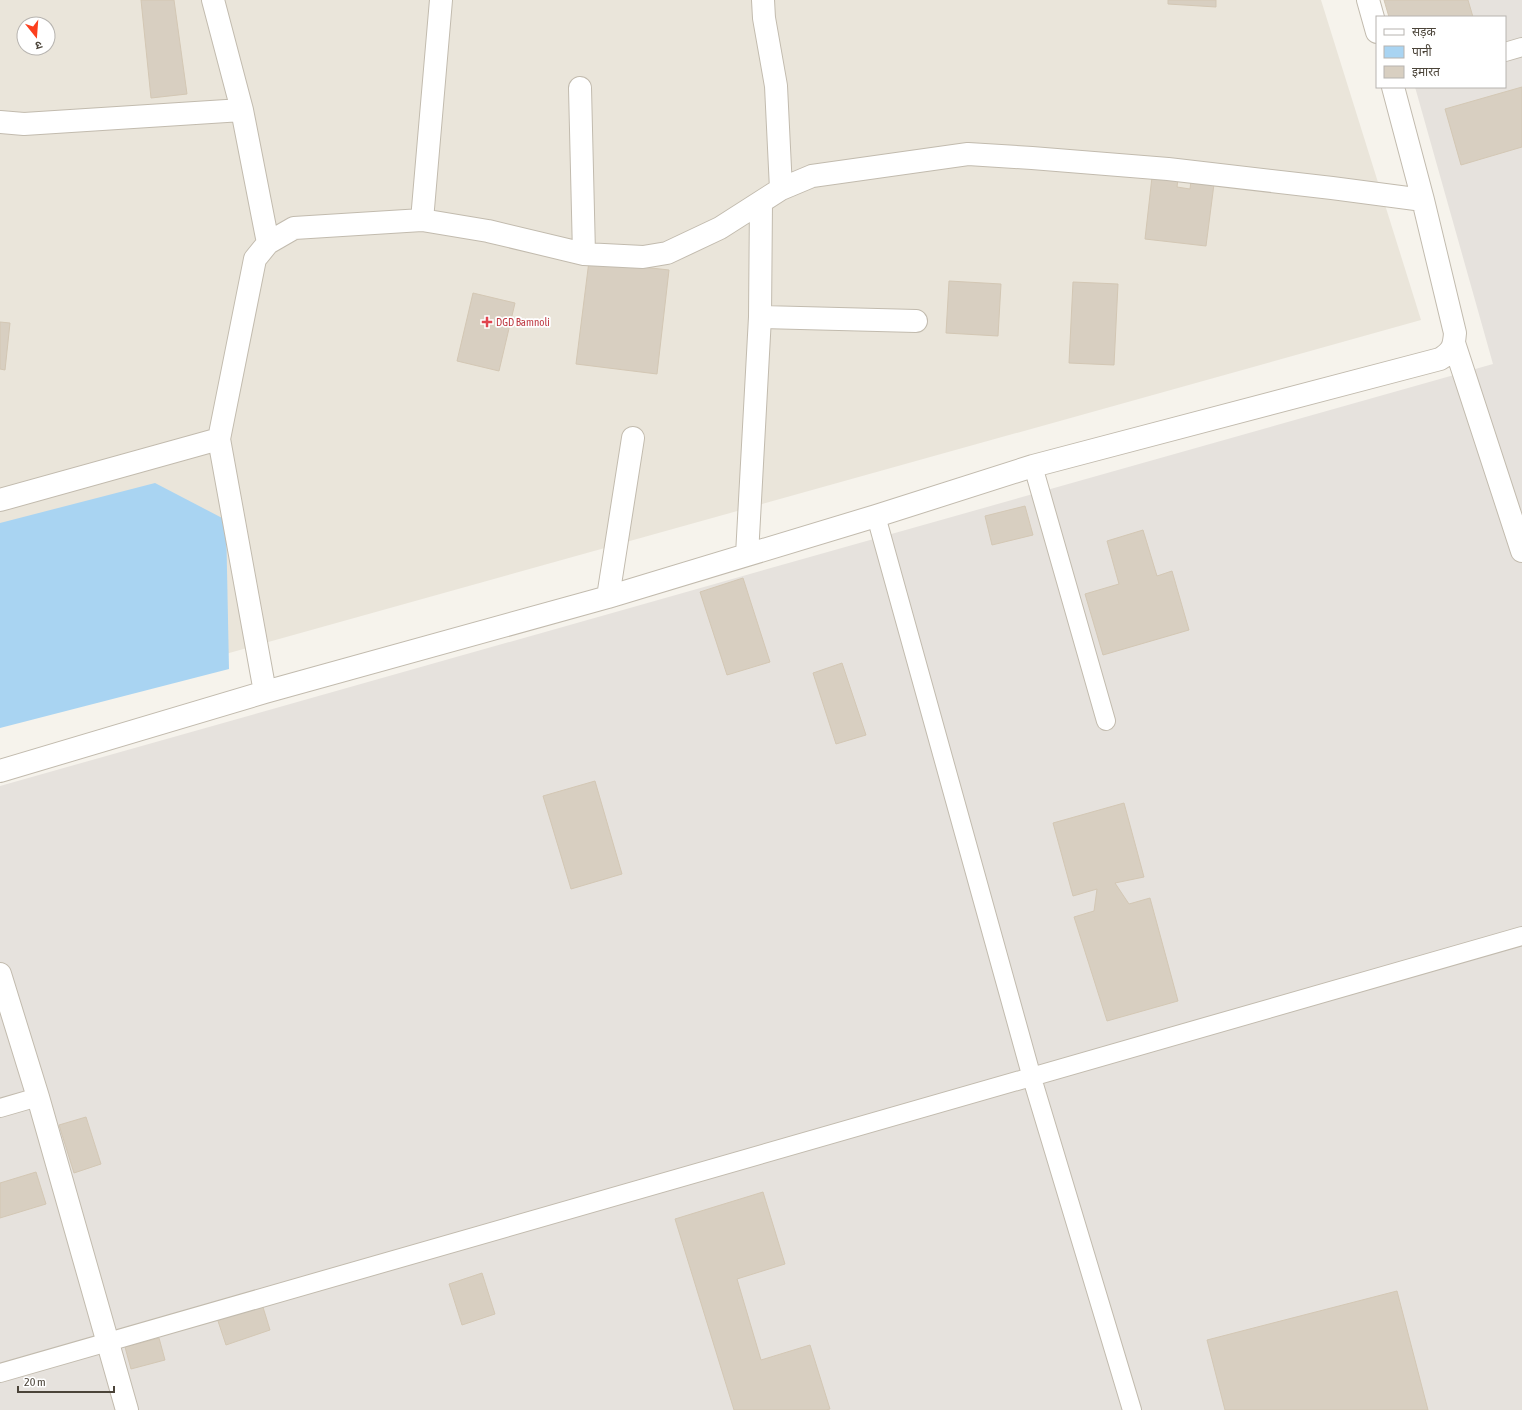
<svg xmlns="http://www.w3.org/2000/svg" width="1522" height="1410" font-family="'Asap Condensed','Noto Sans Devanagari',sans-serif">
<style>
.residential{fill:#eae5da;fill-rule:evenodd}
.industrial{fill:#e6e2dd}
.water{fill:#a9d4f2}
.building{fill:#d8cfc1;stroke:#d3c7b4}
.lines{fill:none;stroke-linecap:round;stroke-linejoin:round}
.lane-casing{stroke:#c2bbae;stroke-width:20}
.street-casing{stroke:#c2bbae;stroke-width:24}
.lane{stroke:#fff;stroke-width:18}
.street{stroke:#fff;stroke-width:22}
.health-dot{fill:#e0444e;stroke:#fff;stroke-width:1.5}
.labels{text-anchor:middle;stroke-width:3.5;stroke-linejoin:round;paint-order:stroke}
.health-label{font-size:11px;fill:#be3a42;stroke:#fff;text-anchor:start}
</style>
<rect width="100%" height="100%" fill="#f6f3ec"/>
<path class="residential" d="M0,0h1321l100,320 -1421,397zM24,24h24v24h-24z"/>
<path class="industrial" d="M1390,0h132v1410h-1522v-624l1493,-422 -78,-277h90v-70h-110z"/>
<path class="water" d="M155,483l71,37 3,149 -229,59v-205z"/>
<path class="building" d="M141,0h33l13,94 -36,4z
M1168,0h48v7l-48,-3z
M1384,0h84l5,17h-84z
M1522,87v60l-61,18 -16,-56z
M1152,177l26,2 -1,8 13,2 1,-8 23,3 -8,62 -61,-7z
M589,261l80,9 -12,104 -81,-10z
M949,281l52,3 -3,52 -52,-3z
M1073,282l45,2 -4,81 -45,-2z
M473,293l42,10 -16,68 -42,-10z
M0,322l10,1 -5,47 -5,-1z
M1025,506l8,29 -41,10 -7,-29z
M1143,530l14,46 15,-5 17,59 -86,25 -18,-61 34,-10 -12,-43z
M743,578l27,84 -43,13 -27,-83z
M842,663l24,72 -30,9 -23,-71z
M595,781l27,93 -51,15 -28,-93z
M1124,803l20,74 -29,6 14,21 21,-6 28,103 -71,20 -33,-104 20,-6 3,-22 -24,7 -20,-73z
M86,1117l15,47 -27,9 -15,-48z
M36,1172l10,32 -46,14v-35z
M763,1192l22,72 -48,15 24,81 49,-15 20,64 -4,1h-92l-59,-191z
M482,1273l13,41 -33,11 -13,-41z
M1397,1291l31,119h-203l-18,-70z
M262,1304l8,26 -44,15 -9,-27z
M159,1338l6,22 -34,9 -6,-22z"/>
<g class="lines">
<defs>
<path id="lane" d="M1505,52l17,-5
M1033,466l73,255
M876,516l156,562 100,332
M0,1108l38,-11
M0,1373l1522,-437"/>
<path id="street" d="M213,0l29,110 26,133
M763,0l1,18 12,68 5,103
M1368,0l9,32
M580,88l4,166
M0,122l24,2 218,-14
M422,220l19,-220
M760,317l156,4
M1454,343l68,208
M0,500l219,-61
M747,555l13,-238 1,-115
M608,597l25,-159
M265,692l-46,-253 36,-180 13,-16 26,-15 128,-8 66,11 96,23 59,3 24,-4 53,-25 61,-39 31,-13 156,-22 64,4 136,11 164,19 91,12
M0,771l265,-79 343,-95 268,-81 157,-50 407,-107c12,-7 14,-12 15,-26l-32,-133 -30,-113
M0,974l38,123 89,313"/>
</defs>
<use href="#lane" class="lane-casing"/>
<use href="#street" class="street-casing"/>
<use href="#lane" class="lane"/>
<use href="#street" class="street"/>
</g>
<path class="health-dot" d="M485 316h4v4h4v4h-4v4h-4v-4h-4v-4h4z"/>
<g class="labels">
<g class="health-label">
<text x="496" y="326">DGD Bamnoli</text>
</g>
</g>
<rect x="1376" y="16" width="130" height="72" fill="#ffffff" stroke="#b7b4b0"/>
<rect x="1384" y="29" width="20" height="6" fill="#ffffff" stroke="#b7b4b0"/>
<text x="1412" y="36" font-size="12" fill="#4b4439">सड़क</text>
<rect x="1384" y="46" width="20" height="12" fill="#a9d4f2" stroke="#b7b4b0"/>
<text x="1412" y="56" font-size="12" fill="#4b4439">पानी</text>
<rect x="1384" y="66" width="20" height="12" fill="#d8cfc1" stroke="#b7b4b0"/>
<text x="1412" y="76" font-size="12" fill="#4b4439">इमारत</text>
<g transform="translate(36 36) rotate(163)"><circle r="19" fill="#ffffff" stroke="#b7b4b0"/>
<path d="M0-3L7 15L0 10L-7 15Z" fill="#fc3f1d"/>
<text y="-6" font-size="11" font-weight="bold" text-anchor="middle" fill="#4b4439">उ</text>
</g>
<path d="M18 1386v6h96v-6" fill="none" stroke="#4b4439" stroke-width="2"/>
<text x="24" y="1386" font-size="12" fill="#4b4439" stroke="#ffffff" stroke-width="3" paint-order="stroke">20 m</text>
</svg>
